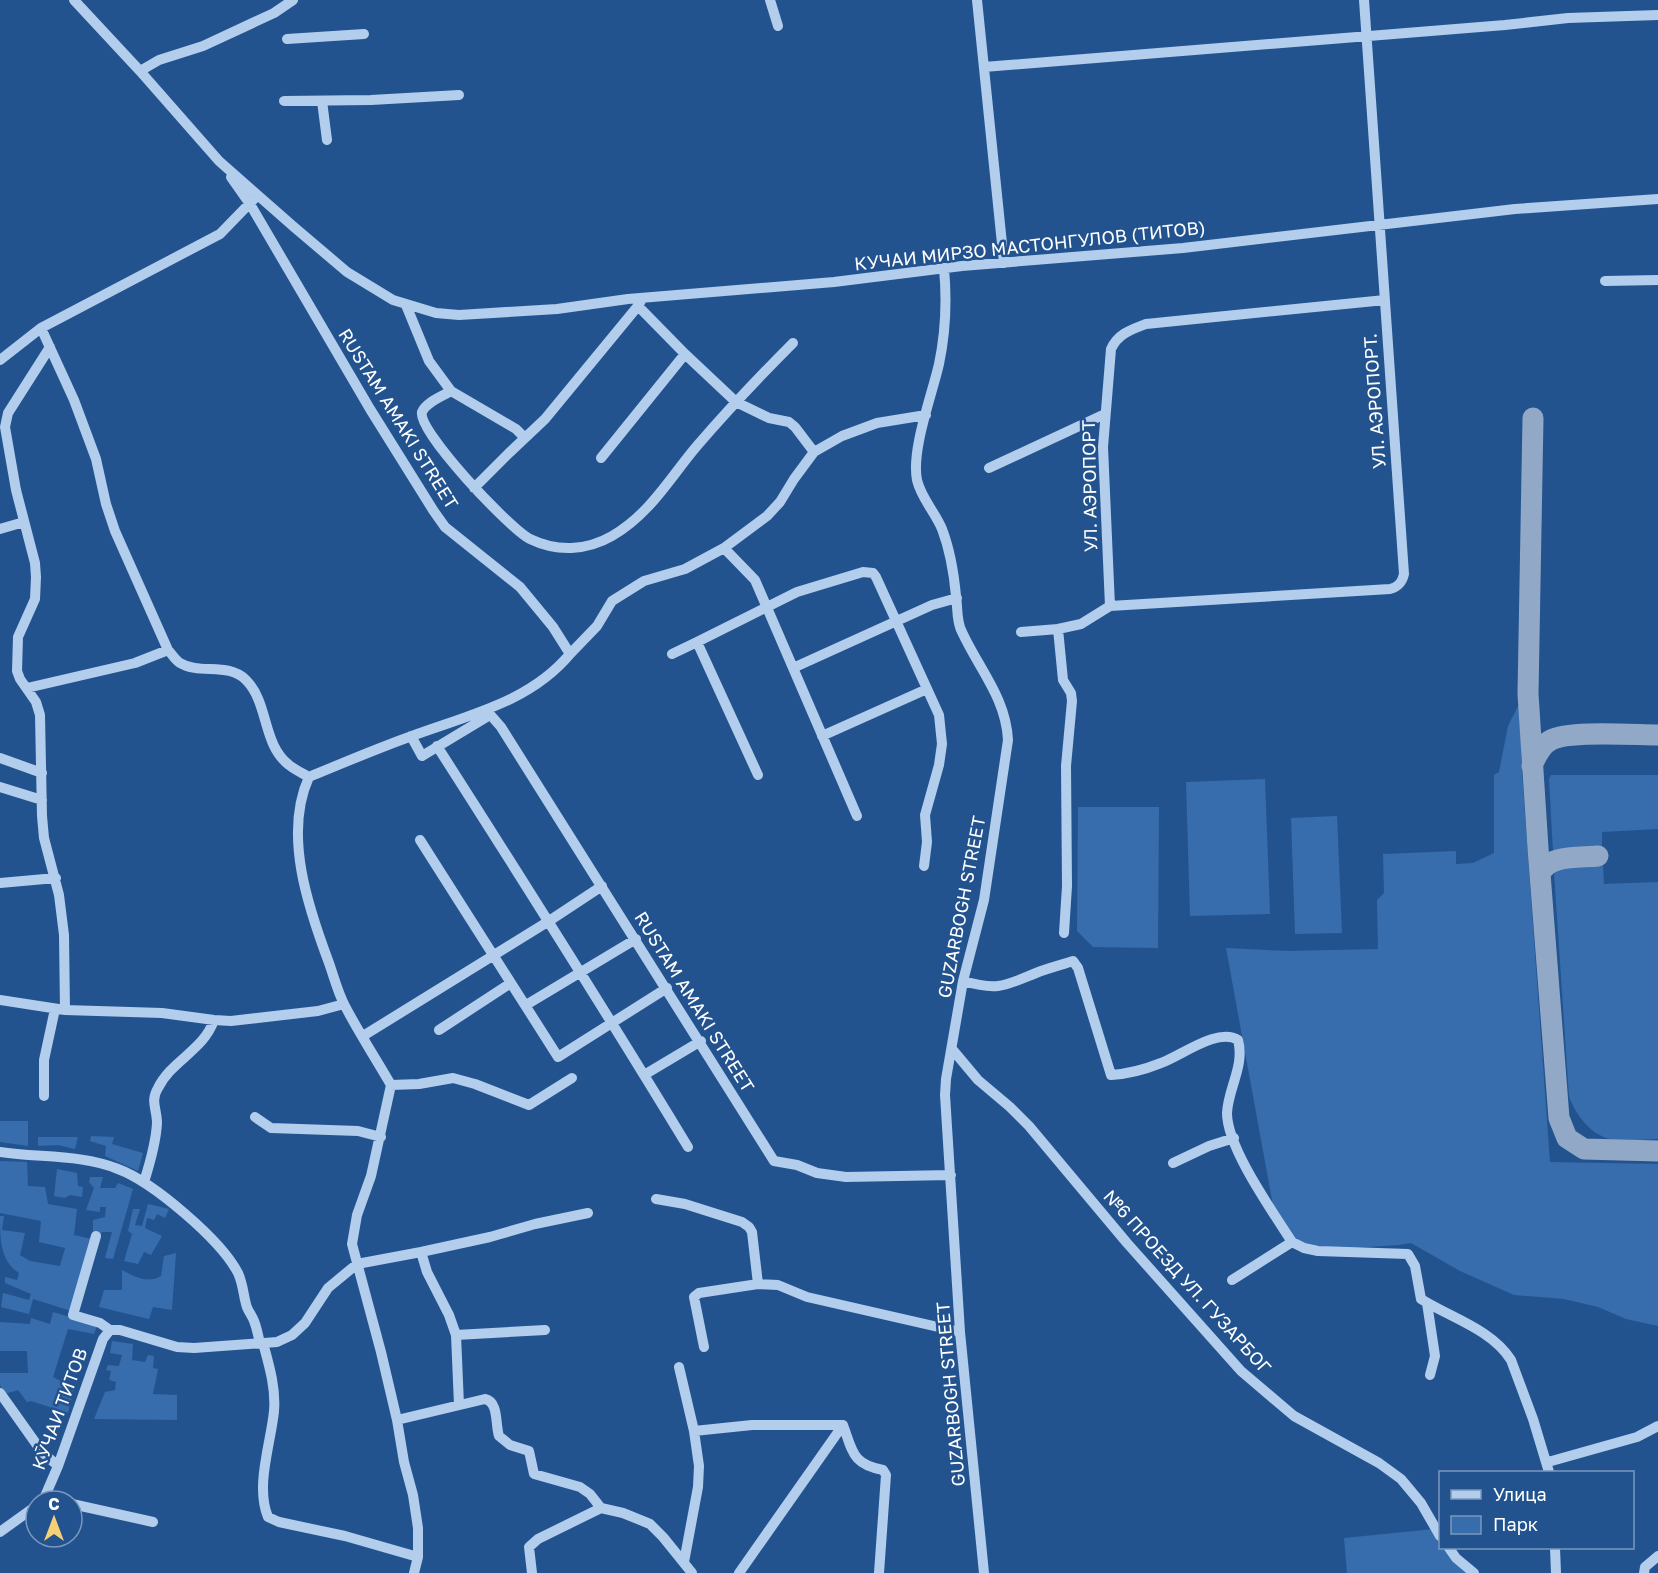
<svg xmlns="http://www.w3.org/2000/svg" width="1658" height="1573" font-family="'Golos Text',sans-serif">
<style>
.green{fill:#376dac}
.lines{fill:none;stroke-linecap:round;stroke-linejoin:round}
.taxiway{stroke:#91a9c7;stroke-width:21}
.minor{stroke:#b3cdec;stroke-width:10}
.labels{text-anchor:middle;stroke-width:5;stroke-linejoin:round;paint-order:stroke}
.street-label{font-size:18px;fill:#fff;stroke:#23538f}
</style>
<rect width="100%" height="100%" fill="#23538f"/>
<path class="green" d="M1520,702l2,71 28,389 108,2v162l-32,-7 -28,-12 -34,-8 -50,-4 -54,-24 -49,-28 -12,2 -63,4 -42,-8 -20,-30 -48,-263 62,3 90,-2 -1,-49 7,-7 -1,-39 73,-3v13l17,-1 21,-10v-78l5,-3 9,-46z
M1551,775h107v54l-56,3v15l-49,4 -4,-72z
M1265,779l5,135 -80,2 -4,-134z
M1078,807h81l-1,141 -65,-1 -16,-16z
M1337,816l5,117 -47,1 -4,-116z
M1603,864l1,20 54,-2v257c-15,0 -33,3 -48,0 -19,-4 -35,-25 -41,-43l-15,-223 4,-4z
M0,1121h28v25l-28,-4z
M91,1136l23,1 -2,7 31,9 -5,18 -33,-15 1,-10 -16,-5z
M38,1137h40l-3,12 -17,-4 -20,1z
M0,1161l27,1 1,24 17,1 3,17 29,5 -3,26 18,4 -21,72 -38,-12 -4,15 -28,-7 2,-14 26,7 2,-6 -26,-11v-6l12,3 2,-7c-19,-12 -19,-35 -19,-57h4l-2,14 23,3 -5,22 10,6 30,5 5,-18 -26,-6 2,-21 -41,-8z
M57,1169l20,4 1,13 5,1 -1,10 -12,-2 -5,3 -11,-2z
M90,1177h13l-3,11h15l3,-5 15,6 -20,70 -8,-1 7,-26h-10l-3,5 -6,-6v-11l12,-3 1,-10h-6v5l-14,-2 8,-22 -5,-6z
M148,1204l21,5 -4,9 -8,-4 -3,6 -7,-2 -2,10 17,8 -11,19 -7,-3 -6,12 -14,-3 8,-27 -4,-3 5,-22h7l-5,16 7,1z
M176,1253l-4,57 -19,-3 -4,12 -50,-12 5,-17h18v-20c13,7 26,14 39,6l3,-20z
M53,1312l44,13 -3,9 -26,-5 -15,48 21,11 -6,25 -37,-12 -4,1 -9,-12 -13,4 -5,-9v-12h28l-1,-22h-27v-29l30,2 1,-6 19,6z
M112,1341l21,3 -1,16 13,2 3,-7 6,1 -1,12 5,1 -5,25 24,1v25l-83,-1 11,-27 10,-2 1,-8 -7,-2 2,-9 -5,-1 2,-5 11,1 3,-11 -12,-2z
M1434,1529l6,11v8h5l23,25h-121l-3,-35z"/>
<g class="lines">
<path class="taxiway" d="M1533,418l-5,276 10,154 21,270 8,20 17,11 74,2
M1532,766c4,-10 9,-21 19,-26 18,-10 84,-5 107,-5
M1540,875c7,-21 39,-17 58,-19"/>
<path class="minor" d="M74,0l66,71 79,90 75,66 53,45 46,28 43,13 23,2 98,-6 71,-10 206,-17 128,-16 221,-18 332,-39 143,-10
M770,0l8,26
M977,0l27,263
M287,39l77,-5
M984,67l521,-42 63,-7 90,-3
M140,71l19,-11 44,-14 71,-33 19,-13
M284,101l87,-1 88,-5
M322,101l5,39
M231,177l19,27 120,205 63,101 12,17 75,60 33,40 17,27c-40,48 -101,61 -158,82 -34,12 -69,27 -103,41
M944,268c3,33 2,63 -5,96 -7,31 -28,86 -22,116 4,18 18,32 25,49 8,21 12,45 14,67 2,12 0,25 6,36 17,37 44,66 46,108l-24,160 -21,81 -17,98 -1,16 15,237 24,241
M1605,281l53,-1
M406,305l23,56 22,30c-8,5 -25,11 -29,21 -5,19 88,117 108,127 27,13 56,12 82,-3 37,-21 58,-58 84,-89 31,-36 63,-70 97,-104
M638,306l47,48 51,48 33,16 20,4 6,5 19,25
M41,328l33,72 22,59 10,45 9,27 53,119c4,4 7,10 12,13 20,12 48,-1 66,17 23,23 16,64 43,85 6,5 13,8 20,12
M50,347l-42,66 -3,14 11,63 19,73 1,14 -1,22 -17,38 -1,34 3,8 16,23 4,13 2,101 2,22 15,57 5,40 1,75
M0,360l41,-32 179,-94 34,-35
M451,391l65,38 9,9
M601,458l84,-104
M989,468l116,-54
M474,488l35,-35 36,-34 93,-113 4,-7
M0,529l24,-7
M724,548l43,-32 13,-14 14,-23 20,-27 28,-16 35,-13 49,-8
M1110,606l280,-17c8,-2 12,-6 14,-15l-40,-574
M1110,606l-7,-159 8,-98c7,-15 19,-19 35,-25l239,-24
M1021,632l37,-3
M570,654l27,-28 15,-25 32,-20 41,-12 39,-21 31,32 102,236
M672,654l25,-12
M793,668l139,-63 25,-7
M27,688l108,-25 33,-13
M487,711l14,16 273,434 23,4 20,8 29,4 105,-2
M411,736l11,20 68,-41
M822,736l105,-47
M437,746c85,133 169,266 251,401
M0,758l42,15
M758,775l-61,-133 100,-50 66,-20 10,1 3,4 63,138 3,29 -3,21 -14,50 2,27 -3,24
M309,777c-26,57 -1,130 20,186 5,14 9,30 16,43 14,27 31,53 46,79l-20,91 -14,39 -5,29 29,108 16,68 7,42 9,33 5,33v29l-4,16
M0,787l42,13
M420,840l138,217 109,-69
M0,883l56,-5
M1064,933l3,-47 -1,-120 6,-65 -1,-8 -8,-13 -5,-51 23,-5 29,-18
M963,981c35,10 41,5 73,-8 12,-5 25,-8 37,-12l5,7 33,107c17,-1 35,-6 50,-12 20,-7 57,-36 77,-23 7,26 -10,48 -11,73 0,35 46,99 65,129l12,6 14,3 90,3 7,12 6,33c30,19 70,30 90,61l22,59 16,53
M0,1000l65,10 97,3 52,7 17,1 87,-10 26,-7
M526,1005l110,-66
M439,1030l72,-47
M363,1036l186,-115 53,-35
M952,1049l26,31 32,27 19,19 98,117 114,128 53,45 85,47 22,16 20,24 19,33
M644,1075l57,-34
M391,1085l28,-1 34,-6 22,6 54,21 43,-27
M44,1096v-36l11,-51
M255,1117l16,11 87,3 23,6
M0,1152c39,6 81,2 118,17 35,13 103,71 120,104 5,11 5,20 8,31 1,6 6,11 8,17 3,7 4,15 6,22
M1173,1163l36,-17 25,-8
M144,1182c6,-19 12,-39 13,-59 0,-14 -7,-22 1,-35 13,-27 46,-38 56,-68
M656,1199l29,5 57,18 7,5 3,5 6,52
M96,1236l-23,79 27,8 10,7h10l57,17 17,1 83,-6 15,-7 13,-12 23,-35 29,-24 64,-12 69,-15 45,-13 53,-11
M421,1252l6,20 22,43 7,20 3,70
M1232,1280l60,-38
M1427,1303l8,53 -5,19
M456,1335l89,-5
M263,1343c6,22 13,45 11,68 -3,32 -19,75 -6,106l11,5 66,14 73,21
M704,1347l-10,-50 5,-4 59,-9 20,1 29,12 153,35
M679,1367l15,64
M0,1393l42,59 16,14
M397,1420l88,-21c14,3 10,25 14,37l11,9 19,6 5,23 46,13 10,7 11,14 22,5 27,11 13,13 29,36
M843,1425c10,27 9,39 40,45l3,5 -7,98
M1548,1462l89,-25 21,-11
M43,1501l15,-35 45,-127 7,-9
M72,1504l81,18
M0,1532l36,-26
M1449,1548l7,10 18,15
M1555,1548l1,25
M684,1562l14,-75 1,-21 -5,-35 58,-6h91
M532,1573l-3,-26 9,-8 63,-31
M739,1573l104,-148
M1644,1573l1,-6 13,-11"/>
</g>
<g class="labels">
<g class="street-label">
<text transform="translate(1030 246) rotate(-6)" y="6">КУЧАИ МИРЗО МАСТОНГУЛОВ (ТИТОВ)</text>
<text transform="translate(1375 401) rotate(-94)" y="6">УЛ. АЭРОПОРТ.</text>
<text transform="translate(398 419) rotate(58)" y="6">RUSTAM AMAKI STREET</text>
<text transform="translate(1090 486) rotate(-91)" y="6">УЛ. АЭРОПОРТ</text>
<text transform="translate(962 907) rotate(-79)" y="6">GUZARBOGH STREET</text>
<text transform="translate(694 1002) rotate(58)" y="6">RUSTAM AMAKI STREET</text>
<text transform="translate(1187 1282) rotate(48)" y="6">№6 ПРОЕЗД УЛ. ГУЗАРБОГ</text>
<text transform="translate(951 1394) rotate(-95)" y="6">GUZARBOGH STREET</text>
<text transform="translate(60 1409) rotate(-70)" y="6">КӮЧАИ ТИТОВ</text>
</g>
</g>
<rect x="1439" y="1471" width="195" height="78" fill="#23538f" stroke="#7b98bc" stroke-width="1.5"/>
<rect x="1451" y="1490" width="30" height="9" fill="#b3cdec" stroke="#7b98bc" stroke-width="1.5"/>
<text x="1493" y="1501" font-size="18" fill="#ffffff">Улица</text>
<rect x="1451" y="1516" width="30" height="18" fill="#376dac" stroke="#7b98bc" stroke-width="1.5"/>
<text x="1493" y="1531" font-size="18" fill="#ffffff">Парк</text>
<g transform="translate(54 1519)"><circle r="28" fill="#23538f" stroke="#7b98bc" stroke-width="1.5"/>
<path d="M0-4.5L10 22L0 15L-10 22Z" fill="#f7d076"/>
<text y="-9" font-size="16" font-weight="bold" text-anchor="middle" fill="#ffffff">С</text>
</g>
</svg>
